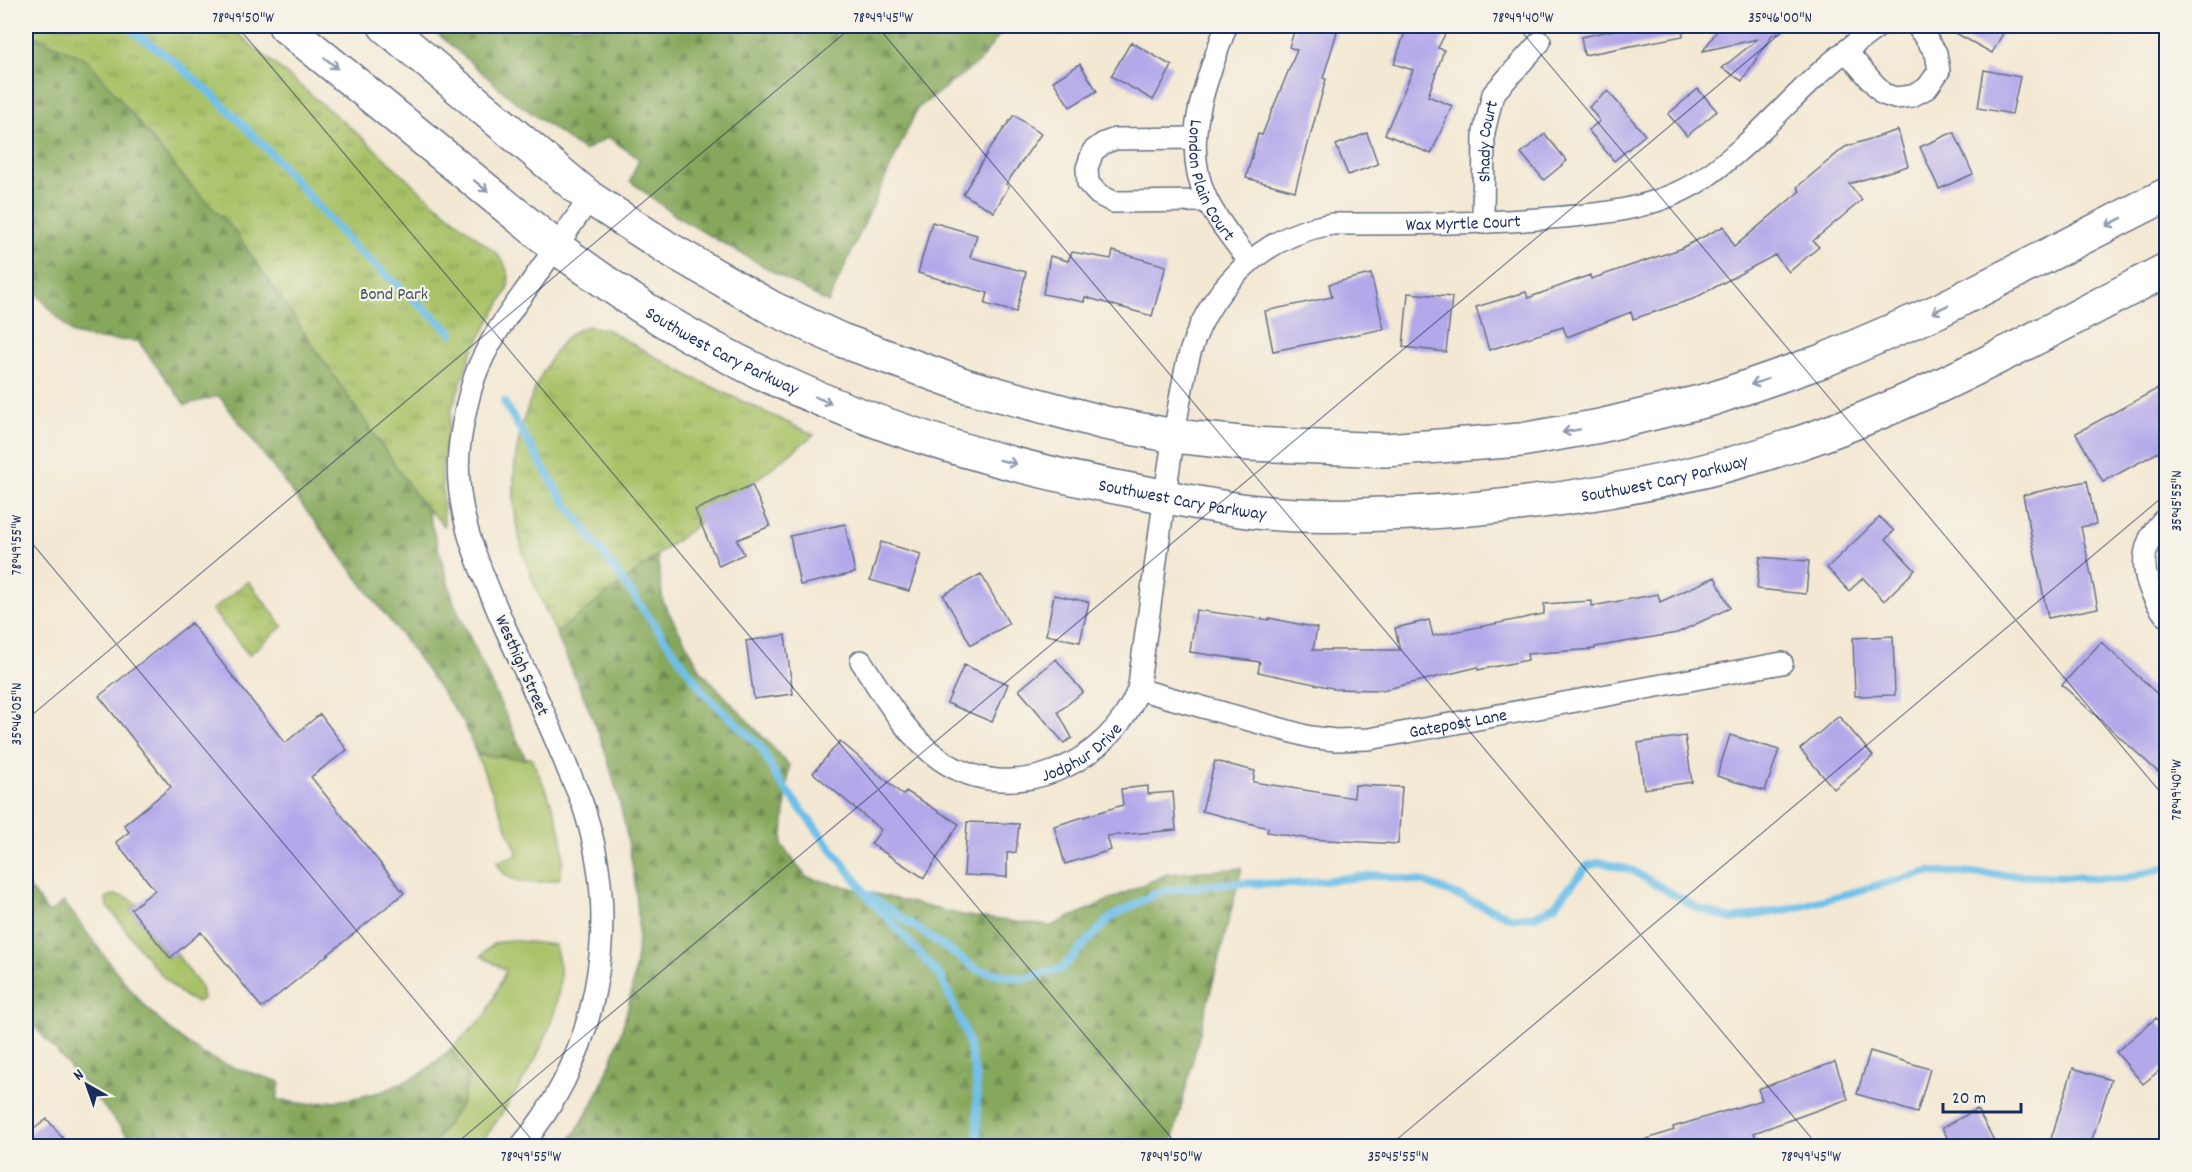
<svg xmlns="http://www.w3.org/2000/svg" width="2192" height="1172" font-family="Dekko,sans-serif">
<style>
.grass{fill:#a9c268;stroke:#627863;stroke-width:1.5}
.forest{fill:url(#forest-firs);stroke:#506c5d;stroke-width:1.5}
.park{fill:url(#park-tufts);stroke:#627863;stroke-width:1.5}
.lines{fill:none;stroke-linecap:round;stroke-linejoin:round}
.stream{stroke:#6ebfe9;stroke-width:8}
.building{fill:#b2a8ea}
.minor-casing{stroke:#677087;stroke-width:24}
.primary-casing{stroke:#677087;stroke-width:36}
.minor{stroke:#fff;stroke-width:21}
.primary{stroke:#fff;stroke-width:33}
.oneway{stroke:#8d97ae}
.ticks{fill:none;stroke:#1b2f5e;stroke-width:1.5;stroke-opacity:0.45}
.labels{text-anchor:middle;stroke-width:4.5;stroke-linejoin:round;paint-order:stroke}
.street-label{font-size:18px;fill:#1b2f5e;stroke:#f7f3e8}
.park-label{font-size:18px;fill:#3e5460;stroke:#f7f3e8}
.neatline{fill:none;stroke:#1b2f5e;stroke-width:2}
.ticks-label{font-size:15px;text-anchor:middle;fill:#1b2f5e}
</style>
<defs>
<pattern id="forest-firs" width="22" height="20" patternUnits="userSpaceOnUse" patternTransform="scale(1.5)"><rect width="22" height="20" fill="#86a85c"/><path d="M5 1l3.5 6h-7zM16 11l3.5 6h-7z" fill="#6d894f"/></pattern>
<pattern id="park-tufts" width="24" height="20" patternUnits="userSpaceOnUse" patternTransform="scale(1.5)"><rect width="24" height="20" fill="#a9c268"/><path d="M3 7l-1-3M5 7V3M7 7l1-3M15 17l-1-3M17 17v-4M19 17l1-3" fill="none" stroke="#899e59"/></pattern>
</defs>
<rect width="100%" height="100%" fill="#f7f3e8"/>
<filter id="ink" filterUnits="userSpaceOnUse"><feTurbulence type="fractalNoise" baseFrequency=".0167" numOctaves="2"/><feDisplacementMap in="SourceGraphic" scale="12" xChannelSelector="R" yChannelSelector="G"/><feConvolveMatrix kernelMatrix="1 2 1 2 8 2 1 2 1" color-interpolation-filters="sRGB"/></filter>
<filter id="wash" filterUnits="userSpaceOnUse"><feTurbulence type="fractalNoise" baseFrequency=".008" numOctaves="4" result="noise"/><feDisplacementMap in="SourceGraphic" scale="24" xChannelSelector="R" yChannelSelector="G"/><feGaussianBlur stdDeviation="1.35" result="paint"/><feColorMatrix in="noise" values="0 0 0 0 0 0 0 0 0 0 0 0 0 0 0 0 0 1.4 0 .05"/><feComposite in="paint" operator="in"/></filter>
<g filter="url(#wash)">
<rect width="100%" height="100%" fill="#f3e8d3"/>
<path class="grass" d="M477,755l54,3c16,35 42,81 28,121 -22,5 -52,9 -62,-17l21,-8z
M114,895l13,2 10,7 -6,5 38,49 7,-5 25,34 2,12 -7,3c-27,-8 -70,-73 -89,-97l-1,-7z
M509,940l46,5c1,7 4,15 5,22 3,62 -44,127 -78,175l-5,4h-45l30,-44 -5,-40 -6,-13 35,-34 20,-45 -25,-14 12,-12z"/>
<path class="forest" d="M429,26h577l-26,35 -63,48 -89,194 -149,-85 -49,-37 9,-22 -31,-22 -24,14 -72,-52z
M26,32l62,28 97,119 49,51 186,271 7,8 27,94 72,156 -49,-4 -13,-32 -51,-72 -194,-255 -34,9 -47,-64 -43,-2 -22,-5 -47,-52z
M657,555l6,47 39,70 87,93 -7,80 24,32 160,39 85,10 116,-52 75,-6 -71,278h-455l-2,-1 -2,1h-146c47,-64 78,-164 71,-244 -5,-51 -17,-103 -32,-151 -13,-40 -33,-79 -49,-118z
M26,884l23,29 15,-11c44,57 87,129 155,160 19,8 41,13 61,20l-3,18 31,4 42,-5 34,-8 37,-17 30,-25 17,28 -6,25 -30,44h-295l-111,-130z"/>
<path class="park" d="M26,26h203l136,114 54,50 77,63 8,10 5,13 -1,13 -36,63 -20,56 -10,59 2,59 -24,-25 -186,-271 -49,-51 -97,-119 -62,-28z
M588,326l20,4 83,47 123,58 -258,198c-12,-26 -25,-53 -33,-81 -18,-59 -9,-123 19,-178 11,-20 22,-42 46,-48z
M248,581l35,45 -34,29 -37,-45z"/>
<g class="lines">
<path class="stream" d="M126,26l44,32 44,38 52,52 87,98 99,87
M504,402l54,90 147,202 55,52 19,35 80,103 5,8 77,85 25,56 10,45 2,68
M864,892l114,78 45,9 38,-10 50,-52 50,-26 69,-8 65,1 82,-9 47,7 89,36 23,-2 19,-11 32,-39 13,-4 31,8 66,38 34,11 55,-9 142,-38 195,7 43,-12"/>
</g>
<g id="blocks">
<path class="building" d="M1296,26h21l20,6 -14,46 3,1 -31,112 -49,-13 12,-44 4,1 35,-85 -8,-3z
M1407,26h42l-11,22 6,2 -16,46 24,10 -21,48 -46,-20 28,-64 -19,-6z
M1632,26h50l1,10 -99,19 -3,-18z
M1720,26h57l1,8 -6,1 -30,46 -20,-13 36,-29 -55,12z
M1943,26h64l-15,27z
M1131,42l41,24 -19,34 -42,-24z
M1080,64l17,27 -27,16 -17,-26z
M1984,70l36,7 -8,37 -34,-6z
M1698,89l19,22 -30,25 -19,-22z
M1608,91l37,44 -31,26 -26,-31 12,-9 -11,-14z
M1014,115l27,19 -35,50 3,2 -15,26 -31,-18 27,-46z
M1898,130l10,36 -59,18 13,16 -49,41 6,6 -30,25 -14,-17 -82,44 -60,20 -2,-7 -64,25 -4,-10 -74,23 -13,-43 50,-15 2,6 62,-23 1,4 89,-30 44,-23 10,21 66,-56 -3,-4 48,-40z
M1954,132l19,42 -34,15 -19,-42z
M1367,133l11,31 -30,11 -12,-30z
M1545,134l22,27 -23,19 -23,-27z
M932,222l45,13 -7,22 56,15 -10,40 -31,-8 3,-11 -70,-20z
M1113,251l53,15 -14,50 -67,-19 -1,5 -41,-8 7,-38 18,5 4,-9 39,7z
M1371,274l13,55 -111,22 -8,-40 67,-14 -3,-13z
M1408,293l44,4 -6,55 -43,-5z
M2166,384v64l-63,34 -27,-49z
M2087,481l9,43 -15,3 17,81 -50,10 -25,-123z
M752,485l18,41 -33,14 7,14 -25,12 -24,-56z
M1880,517l14,14 -8,8 29,31 -31,31 -21,-23 -14,13 -22,-23z
M845,524l10,49 -55,12 -10,-49z
M881,542l40,12 -12,37 -39,-11z
M1760,557l49,4 -3,33 -49,-5z
M981,574l28,50 -38,21 -28,-50z
M1715,577l15,31 -53,25 -82,14v2l-68,5 1,6 -50,10v-3l-95,23 -50,-1v-1l-75,-16 2,-10 -70,-10 6,-42 73,10v-2l48,10 -4,22h87l-5,-22 34,-8 4,16 111,-22v-10l48,-3v5l66,-12 2,8z
M1054,595l35,7 -9,40 -34,-7z
M191,623l94,120 35,-29 27,36 -36,27 93,116 -142,115 -61,-76 -31,26 -39,-49 24,-19 -39,-48 13,-10 -5,-7 47,-38 -72,-91z
M785,635l8,59 -39,5 -8,-58z
M1893,636l2,59 -40,1 -2,-58z
M2101,642l65,60v77l-104,-94z
M1056,659l27,33 -25,20 14,26 -8,5 -45,-53z
M964,665l44,19 -16,38 -45,-19z
M1839,716l34,40 -39,33 -34,-40z
M1730,735l49,15 -14,41 -48,-15z
M1685,736l7,46 -48,7 -6,-46z
M840,741l63,54 3,-4 53,33 -35,54 -53,-34 10,-14 -68,-57z
M1215,761l40,10 -2,11 101,16 1,-13 47,2 -4,57 -88,-5 -43,-7 1,-4 -66,-17z
M1148,786v8l25,-2 3,38 -69,6 4,14 -46,14 -11,-38 69,-21 -2,-16z
M967,822l52,2 -3,28 -9,1v24l-43,-2z
M2156,1018l10,13v34l-23,19 -27,-32z
M1870,1051l60,18 -13,44 -60,-19z
M1835,1062l13,37 -94,34 5,13h-121v-4l36,-12 -1,-3 89,-27 -4,-11z
M2073,1068l38,12 -21,66h-26l-14,-4z
M1977,1109l20,37h-45l-10,-18z
M47,1119l22,27h-43v-11z"/>
</g>
</g>
<g filter="url(#ink)">
<use href="#blocks" fill-opacity="0" stroke="#677087" stroke-width="1.5"/>
<g class="lines">
<defs>
<g id="minor">
<path id="s1" d="M1226,26c-19,56 -47,115 -19,174 10,21 28,42 42,61"/>
<path d="M1846,51l37,43 12,4 17,-2 15,-8 12,-17 -3,-18 -19,-27"/>
<path d="M1194,138l-79,1 -11,4 -11,8 -6,17 1,15 10,11 15,8 94,-1"/>
<path id="s2" d="M1483,223l1,-91 9,-38 47,-52"/>
<path d="M2166,517c-32,31 -25,66 0,99"/>
<path id="s3" d="M861,661c23,35 45,75 80,99 70,48 168,5 197,-70 2,-7 2,-15 3,-22 3,-19 5,-37 8,-55 7,-53 14,-106 22,-159 5,-30 9,-60 16,-90 17,-71 73,-129 146,-140 69,0 137,0 205,-5 57,-4 117,-8 166,-41 45,-31 81,-74 121,-110 17,-15 36,-29 54,-42"/>
<path id="s4" d="M1138,689l172,48 25,3 34,-1 413,-76"/>
<path d="M521,1146c76,-90 100,-218 65,-331 -4,-15 -11,-29 -17,-43 -20,-50 -43,-98 -65,-147 -25,-58 -53,-118 -44,-183 3,-22 8,-45 15,-66 12,-33 33,-61 53,-89 20,-29 41,-59 62,-89"/>
</g>
<g id="primary">
<path id="s5" d="M285,26l271,221c35,25 70,51 107,73 147,88 315,143 484,173 36,7 73,15 110,19 51,6 104,3 155,1 126,-7 252,-26 372,-65 134,-43 258,-114 382,-178"/>
<path d="M385,26l205,172 79,51 103,59 69,32 126,46 138,37 69,13 76,8 135,6 136,-10 79,-14 112,-27 110,-38 116,-50 228,-116"/>
</g>
</defs>
<use href="#minor" class="minor-casing"/>
<use href="#primary" class="primary-casing"/>
<use href="#minor" class="minor"/>
<use href="#primary" class="primary"/>
</g>
<defs><path id="oneway-shaft" d="M-6 0H5M1.5-3L5.5 0L1.5 3" fill="none" stroke-width="1.6" stroke-linecap="round" stroke-linejoin="round" transform="scale(1.5)"/></defs>
<g class="oneway">
<use href="#oneway-shaft" transform="translate(331 63) rotate(39)"/>
<use href="#oneway-shaft" transform="translate(481 186) rotate(39)"/>
<use href="#oneway-shaft" transform="translate(2114 222) rotate(153)"/>
<use href="#oneway-shaft" transform="translate(1940 309) rotate(155)"/>
<use href="#oneway-shaft" transform="translate(1759 382) rotate(161)"/>
<use href="#oneway-shaft" transform="translate(823 400) rotate(22)"/>
<use href="#oneway-shaft" transform="translate(1571 431) rotate(170)"/>
<use href="#oneway-shaft" transform="translate(1008 462) rotate(14)"/>
</g>
</g>
<path class="ticks" d="M237,26l941,1120M877,26l941,1120M1517,26l649,773M2157,26l9,11M26,536l511,610M26,720l827,-694M453,1146l1336,-1120M1389,1146l777,-652"/>
<g class="labels">
<g class="street-label">
<text dy="6" stroke="none"><textPath href="#s2" startOffset="82">Shady Court</textPath></text>
<text dy="6" stroke="none"><textPath href="#s1" startOffset="162">London Plain Court</textPath></text>
<text dy="6" stroke="none"><textPath href="#s3" startOffset="1041">Wax Myrtle Court</textPath></text>
<text dy="6" stroke="none"><textPath href="#s5" startOffset="546">Southwest Cary Parkway</textPath></text>
<text dy="6" stroke="none"><textPath href="#s5" startOffset="1518">Southwest Cary Parkway</textPath></text>
<text dy="6" stroke="none"><textPath href="#s5" startOffset="1032">Southwest Cary Parkway</textPath></text>
<text transform="translate(523 665) rotate(66)" y="6">Westhigh Street</text>
<text dy="6" stroke="none"><textPath href="#s4" startOffset="328">Gatepost Lane</textPath></text>
<text dy="6" stroke="none"><textPath href="#s3" startOffset="280">Jodphur Drive</textPath></text>
</g>
<g class="park-label">
<text x="394" y="299">Bond Park</text>
</g>
</g>
<rect width="2192" height="1172" fill="none" stroke="#f7f3e8" stroke-width="66"/>
<g transform="translate(87 1085) rotate(320)" stroke="#f7f3e8" stroke-width="4.5" paint-order="stroke">
<path d="M0-4.5L10 22L0 15L-10 22Z" fill="#1b2f5e"/>
<text y="-9" font-size="16" font-weight="bold" text-anchor="middle" fill="#1b2f5e">N</text>
</g>
<path d="M1943 1103v9h78v-9" fill="none" stroke="#1b2f5e" stroke-width="3"/>
<text x="1952" y="1103" font-size="18" fill="#1b2f5e" stroke="#f7f3e8" stroke-width="4.5" paint-order="stroke">20 m</text>
<rect x="33" y="33" width="2126" height="1106" class="neatline"/>
<g class="ticks-label">
<text x="243" y="22">78°49'50"W</text>
<text x="883" y="22">78°49'45"W</text>
<text x="1523" y="22">78°49'40"W</text>
<text x="1780" y="22">35°46'00"N</text>
<text transform="translate(2176 501) rotate(-90)" y="5">35°45'55"N</text>
<text transform="translate(16 545) rotate(-90)" y="5">78°49'55"W</text>
<text transform="translate(16 714) rotate(-90)" y="5">35°46'05"N</text>
<text transform="translate(2176 790) rotate(-90)" y="5">78°49'40"W</text>
<text x="531" y="1161">78°49'55"W</text>
<text x="1171" y="1161">78°49'50"W</text>
<text x="1398" y="1161">35°45'55"N</text>
<text x="1811" y="1161">78°49'45"W</text>
</g>
</svg>
